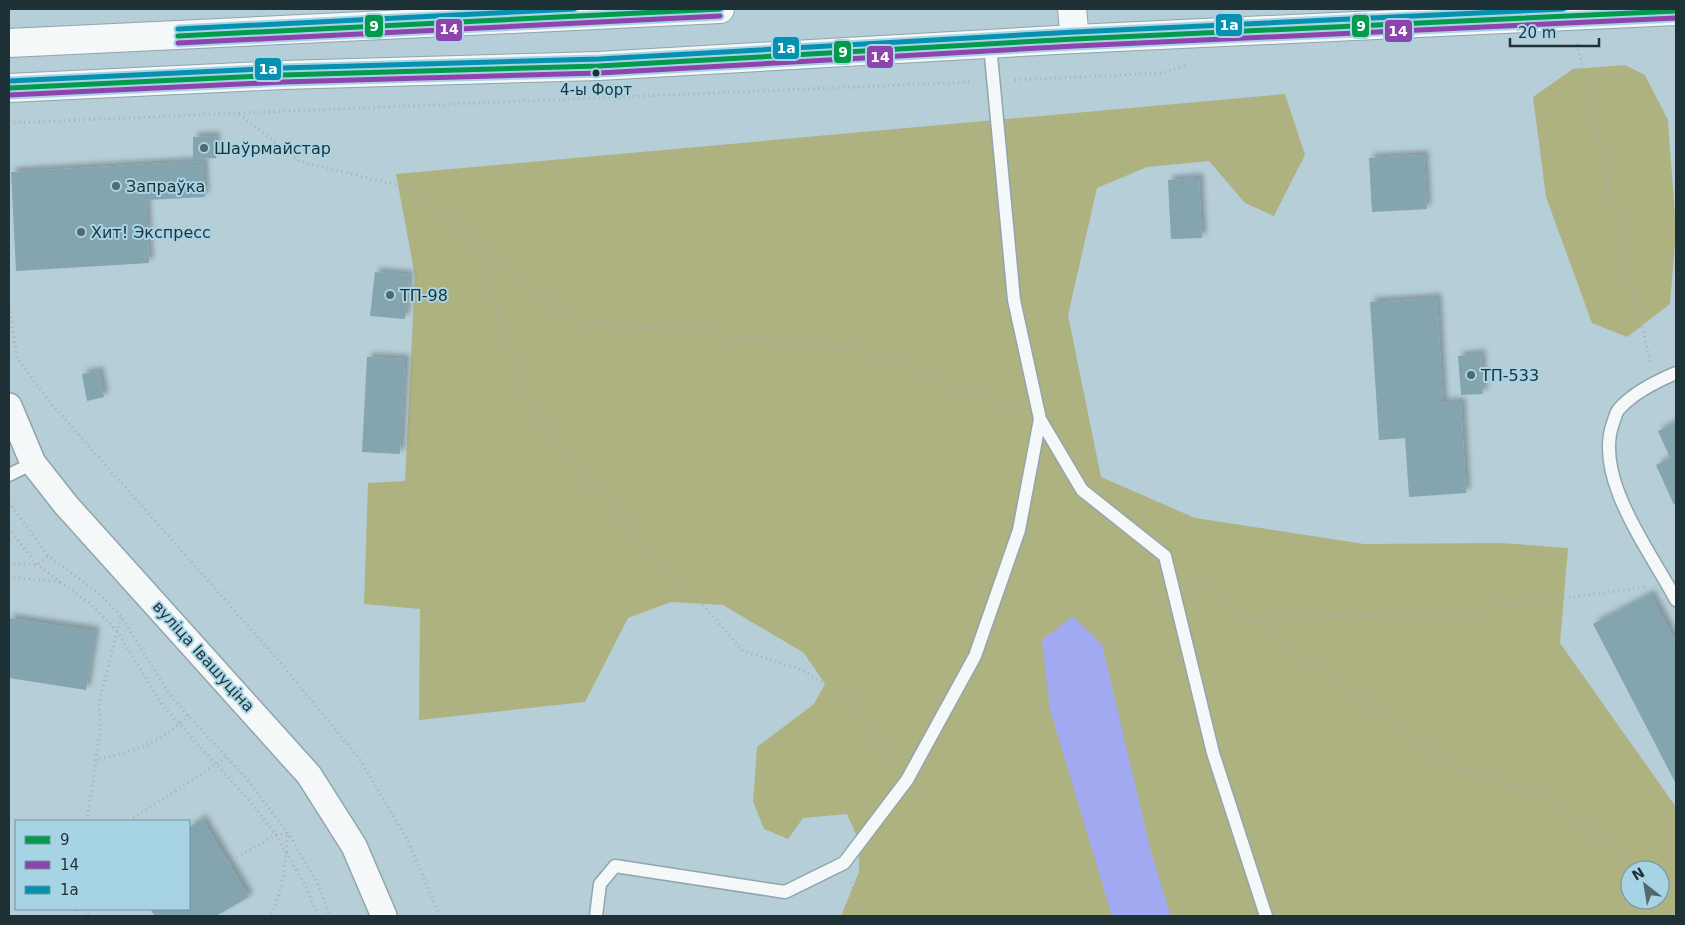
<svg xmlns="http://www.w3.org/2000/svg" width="1685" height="925" font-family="'DejaVu Sans',sans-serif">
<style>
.green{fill:#aeb280;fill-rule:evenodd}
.water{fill:#a1aaf0}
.building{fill:#84a5af;filter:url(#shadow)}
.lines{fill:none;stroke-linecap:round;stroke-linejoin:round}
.service-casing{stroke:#91a5ac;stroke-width:15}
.minor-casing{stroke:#91a5ac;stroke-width:28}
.tertiary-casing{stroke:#91a5ac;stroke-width:30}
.secondary-casing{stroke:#91a5ac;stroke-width:30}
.path{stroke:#a6b0b3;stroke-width:3;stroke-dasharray:1 4;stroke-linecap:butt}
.service{stroke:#f4f8f9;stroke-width:12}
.minor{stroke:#f4f8f9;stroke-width:25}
.tertiary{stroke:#f4f8f9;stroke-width:28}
.secondary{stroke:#f4f8f9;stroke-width:28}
.bus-1-casing{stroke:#a7d4e5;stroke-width:9}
.bus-2-casing{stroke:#a7d4e5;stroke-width:9}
.bus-3-casing{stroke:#a7d4e5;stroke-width:9}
.bus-1{stroke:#039a4e;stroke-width:5}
.bus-2{stroke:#8e44ad;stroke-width:5}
.bus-3{stroke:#0691b0;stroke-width:5}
.bus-dot{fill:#1e3137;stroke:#a7d4e5;stroke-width:2}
.poi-dot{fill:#53686f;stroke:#a7d4e5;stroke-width:2}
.labels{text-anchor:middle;stroke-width:4;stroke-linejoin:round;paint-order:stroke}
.bus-label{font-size:15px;fill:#1e3137;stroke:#a7d4e5}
.poi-label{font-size:16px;fill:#1e3137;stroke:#a7d4e5;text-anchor:start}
.street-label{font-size:16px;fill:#1e3137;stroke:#a7d4e5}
.line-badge{stroke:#a7d4e5;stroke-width:2}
.badge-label{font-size:14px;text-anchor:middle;font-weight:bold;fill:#fff}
</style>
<defs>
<filter id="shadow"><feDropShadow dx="4.5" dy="-4.5" stdDeviation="2.5" flood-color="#0004"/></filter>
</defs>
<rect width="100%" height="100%" fill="#b5ced7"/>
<path class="green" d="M1625,65l20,10 23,45 8,110 -6,74 -43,33 -35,-14 -46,-126 -13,-100 40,-28z
M1285,94l20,61 -31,61 -29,-13 -36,-42 -62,6 -50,21 -29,127 33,162 94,41 169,26 137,-1 67,5 -8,95 116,164v106l-4,3h-831l18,-44v-31l-12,-27 -44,4 -15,21 -24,-10 -11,-28 4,-54 57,-43 11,-20 -21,-31 -81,-48 -52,-3 -43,16 -43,84 -166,18 1,-111 -56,-5 4,-121 37,-2 10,-205 -19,-102zM1630,870h30v30h-30z"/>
<path class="water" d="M1073,616l29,28 49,208 20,64h-59l-62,-206 -8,-70z"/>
<path class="building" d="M215,136l1,22 -23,1v-22z
M1424,155l3,54 -55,3 -3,-54z
M203,161l2,36 -59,3 3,63 -133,8 -5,-99z
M1199,178l3,60 -31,1 -3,-59z
M375,272l34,3 -4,44 -35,-3z
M1437,298l6,105 18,-1 5,91 -57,4 -4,-59 -26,2 -9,-138z
M1481,354l2,40 -22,1 -3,-39z
M367,357l38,2 -5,95 -38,-2z
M99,371l5,26 -17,4 -5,-27z
M1676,422v81l-2,2 -18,-40 14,-7 -12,-27z
M1650,594l26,49v141l-83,-160z
M9,618l86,13 -9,59 -77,-12z
M202,819l47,78 -33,19h-61l-5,-7h39v-82z"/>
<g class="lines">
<defs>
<path id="service" d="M990,45l24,255 26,119 42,71 83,66 48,197 53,163
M1676,373c-19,8 -43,20 -57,36 -3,3 -4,9 -6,14 -20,55 38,129 63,177
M9,475l24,-12
M596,916l4,-32 15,-18 170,26 59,-29 63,-83 68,-124 44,-126 21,-111"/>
<path id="minor" d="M9,406l24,57 33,42 243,270 45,71 30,70"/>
<path id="tertiary" d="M1072,9l3,30"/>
<path id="secondary" d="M9,43l711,-34
M9,88l274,-13 316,-9 476,-27 601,-28"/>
</defs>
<use href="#service" class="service-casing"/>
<use href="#minor" class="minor-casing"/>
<use href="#tertiary" class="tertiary-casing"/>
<use href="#secondary" class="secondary-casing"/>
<path class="path" d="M1577,44l73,318
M1015,80l148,-7 24,-8
M239,114l60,47 114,28 154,129 296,33 153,59
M9,123l963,-41
M482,248l16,66 31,95 120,143 43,40 51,59 59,19 53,33 39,59
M9,307l8,51 32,43 230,260 80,97 48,81 33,77
M9,502l39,54 48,35 25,25 51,82 75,81 41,54 29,49 13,34
M9,528l28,37 52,38 28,28 46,75 84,92 29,37 29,50 13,31
M9,563l28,2 11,-9
M1192,575l264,194 84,25 106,76
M9,577l51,5
M1250,618l204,-5 190,-26
M96,760l4,-31 -1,-27 22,-86
M87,821l9,-61c39,-10 63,-15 93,-45
M129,821l98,-64
M228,862l48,-27 12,-2c-3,28 -4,58 -18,83
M1660,880l16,11
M851,882l12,34
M86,909l3,7
M75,916l1,-7"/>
<use href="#service" class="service"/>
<use href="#minor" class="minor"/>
<use href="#tertiary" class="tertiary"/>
<use href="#secondary" class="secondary"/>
<defs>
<path id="bus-1" d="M178,36l542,-27
M9,88l274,-13 316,-9 476,-27 601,-28"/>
<path id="bus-2" d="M178,43l542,-27
M9,95l274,-13 316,-9 476,-27 601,-28"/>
<path id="bus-3" d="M178,29l396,-20
M9,81l274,-13 316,-9 476,-27 488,-23"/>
</defs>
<use href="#bus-1" class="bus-1-casing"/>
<use href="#bus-2" class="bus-2-casing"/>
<use href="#bus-3" class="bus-3-casing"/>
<use href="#bus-1" class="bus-1"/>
<use href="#bus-2" class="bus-2"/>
<use href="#bus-3" class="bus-3"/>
</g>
<circle class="bus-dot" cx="596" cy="73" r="4.5"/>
<g class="poi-dot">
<circle cx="204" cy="148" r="5"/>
<circle cx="116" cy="186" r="5"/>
<circle cx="81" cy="232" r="5"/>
<circle cx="390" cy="295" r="5"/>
<circle cx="1471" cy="375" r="5"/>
</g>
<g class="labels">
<g class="bus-label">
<text x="596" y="95">4-ы Форт</text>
</g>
<g class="poi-label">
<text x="214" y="154">Шаўрмайстар</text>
<text x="126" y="192">Запраўка</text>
<text x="91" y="238">Хит! Экспресс</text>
<text x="400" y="301">ТП-98</text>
<text x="1481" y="381">ТП-533</text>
</g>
<g class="street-label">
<text transform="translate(204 656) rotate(48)" y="6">вуліца Івашуціна</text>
</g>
</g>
<g class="line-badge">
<rect x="1215" y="13" width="28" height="24" rx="5" fill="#0691b0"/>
<rect x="1351" y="14" width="19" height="24" rx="5" fill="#039a4e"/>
<rect x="364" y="14" width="20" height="24" rx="5" fill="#039a4e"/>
<rect x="435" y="18" width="28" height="24" rx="5" fill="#8e44ad"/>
<rect x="1384" y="19" width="29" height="24" rx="5" fill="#8e44ad"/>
<rect x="772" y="36" width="28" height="24" rx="5" fill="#0691b0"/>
<rect x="833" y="40" width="19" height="24" rx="5" fill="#039a4e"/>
<rect x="866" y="45" width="28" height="24" rx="5" fill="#8e44ad"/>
<rect x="254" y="57" width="28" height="24" rx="5" fill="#0691b0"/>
</g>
<g class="badge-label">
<text x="1229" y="30">1а</text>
<text x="1361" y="31">9</text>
<text x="374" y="31">9</text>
<text x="449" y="34">14</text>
<text x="1398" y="36">14</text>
<text x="786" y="53">1а</text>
<text x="843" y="57">9</text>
<text x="880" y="62">14</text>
<text x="268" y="74">1а</text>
</g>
<rect width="1685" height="925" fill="none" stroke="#1e3137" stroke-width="20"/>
<rect x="15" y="820" width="175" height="90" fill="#a7d4e5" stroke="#70939f"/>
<rect x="25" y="836" width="25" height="8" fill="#039a4e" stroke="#70939f"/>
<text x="60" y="845" font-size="15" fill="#1e3137">9</text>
<rect x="25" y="861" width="25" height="8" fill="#8e44ad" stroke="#70939f"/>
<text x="60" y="870" font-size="15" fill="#1e3137">14</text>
<rect x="25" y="886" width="25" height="8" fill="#0691b0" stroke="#70939f"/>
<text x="60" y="895" font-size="15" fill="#1e3137">1а</text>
<g transform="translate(1645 885) rotate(329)"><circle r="24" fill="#a7d4e5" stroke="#70939f"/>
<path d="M0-4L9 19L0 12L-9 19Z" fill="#53686f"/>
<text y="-8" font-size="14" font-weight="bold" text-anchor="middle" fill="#1e3137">N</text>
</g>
<path d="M1510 38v8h89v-8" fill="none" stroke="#1e3137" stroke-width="2.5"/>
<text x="1518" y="38" font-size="15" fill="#1e3137" stroke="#a7d4e5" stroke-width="4" paint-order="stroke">20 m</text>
</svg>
